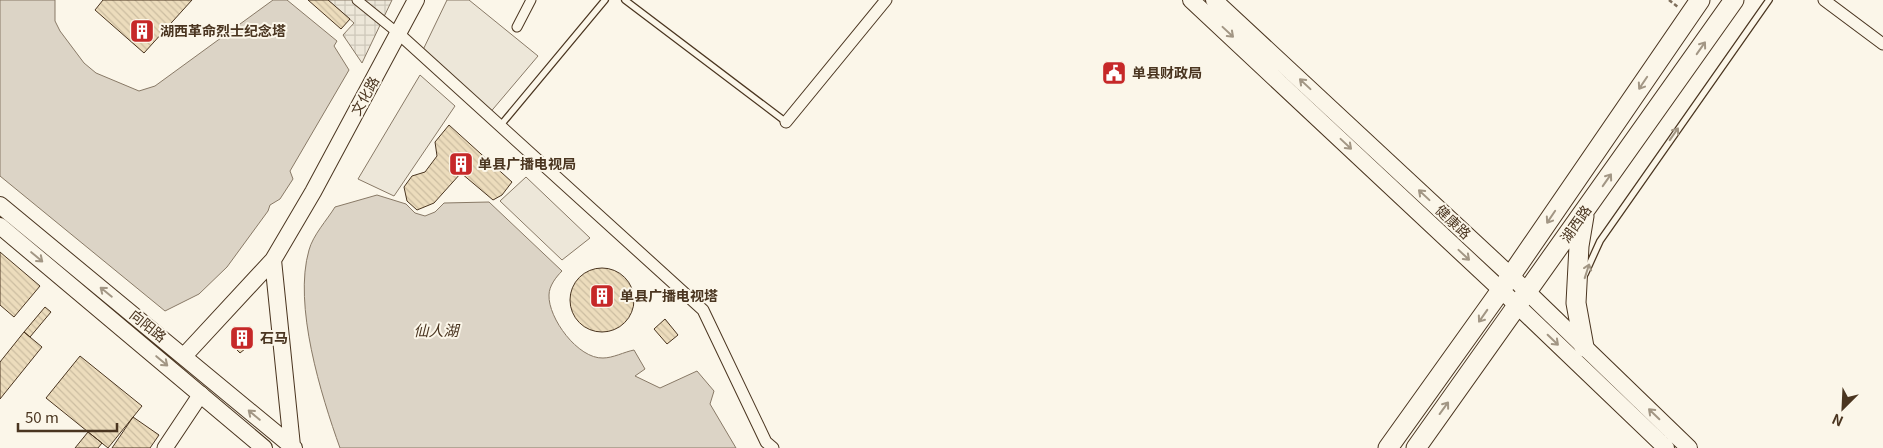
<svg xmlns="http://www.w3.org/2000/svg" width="1883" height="448" font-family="Georgia,'Noto Sans SC',serif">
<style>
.parking{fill:#ede7d9;stroke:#887966}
.plaza{fill:url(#plaza-grid);stroke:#887966}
.water{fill:#dcd4c6;stroke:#887966}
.building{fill:url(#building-back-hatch);stroke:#4a3520}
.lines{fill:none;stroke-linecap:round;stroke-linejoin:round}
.service-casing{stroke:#4a3520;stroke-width:8}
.pedestrian-casing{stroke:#4a3520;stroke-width:11}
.minor-casing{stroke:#4a3520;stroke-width:13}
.tertiary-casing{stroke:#4a3520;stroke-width:17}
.secondary-casing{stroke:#4a3520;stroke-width:18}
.primary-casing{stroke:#4a3520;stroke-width:21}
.path{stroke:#7f6f5c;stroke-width:2.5;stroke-dasharray:4 2.5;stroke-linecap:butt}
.service{stroke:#fbf6e9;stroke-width:5.5}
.pedestrian{stroke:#fbf6e9;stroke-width:9}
.minor{stroke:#fbf6e9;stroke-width:11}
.tertiary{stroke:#fbf6e9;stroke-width:15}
.secondary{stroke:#fbf6e9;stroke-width:16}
.primary{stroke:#fbf6e9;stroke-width:19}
.oneway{stroke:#a29684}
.labels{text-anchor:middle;stroke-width:4;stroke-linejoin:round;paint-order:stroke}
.poi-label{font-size:14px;font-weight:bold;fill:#4a3520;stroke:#fbf6e9;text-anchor:start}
.street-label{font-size:14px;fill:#4a3520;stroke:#fbf6e9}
.water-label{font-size:15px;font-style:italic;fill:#4a3520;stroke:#fbf6e9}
</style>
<defs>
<pattern id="plaza-grid" width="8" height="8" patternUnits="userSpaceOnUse" patternTransform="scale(1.25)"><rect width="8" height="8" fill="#ede7d9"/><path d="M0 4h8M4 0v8" fill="none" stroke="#cdc7ba"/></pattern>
<pattern id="building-back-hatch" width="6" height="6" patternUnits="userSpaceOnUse" patternTransform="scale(1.25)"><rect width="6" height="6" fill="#ecdcbc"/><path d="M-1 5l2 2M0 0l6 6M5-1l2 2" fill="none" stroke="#ccbda1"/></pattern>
</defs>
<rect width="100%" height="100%" fill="#fbf6e9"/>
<path class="parking" d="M447,0h22l69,56 -50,59 -67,-61z
M420,75l35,31 -61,90 -36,-17z
M526,177l64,61 -28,22 -62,-59z"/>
<path class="plaza" d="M328,0h64l-30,63 -19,-28 11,-12z"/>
<path class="water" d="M0,0h55v21l5,10 24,32 12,10 43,18 16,-5 118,-86h14l50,41 -3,5 15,24 -59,101 3,8 -13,20 -10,6 -2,6 -41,56 -28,27 -34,17 -165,-135z
M377,195l29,9 9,9 10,3 10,-4 9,-9 45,-1 73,69c-6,6 -13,15 -13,24 -1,23 29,64 54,63 10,0 21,-6 31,-8l11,19 -10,7 25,12 37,-17 17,20 -4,13 26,44h-396c-19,-53 -47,-143 -31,-198 4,-15 18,-30 26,-43z"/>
<path class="building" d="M103,0h89l-48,53 -49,-43z
M308,0h20l22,19 -9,10z
M449,125l63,57 -10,13 -9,5 -32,-27 -27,30 -17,7 -10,-9 -3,-14 8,-11 13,-4 12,-16 -2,-14z
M0,252l40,34 -26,31 -14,-12z
M570 300a32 32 0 1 1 64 0a32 32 0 1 1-64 0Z
M45,307l6,5 -21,25 -6,-5z
M665,319l13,16 -11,9 -13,-15z
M24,332l18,15 -42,52v-37z
M242,333l9,11 -11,9 -9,-9z
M80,356l62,50 -34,42 -62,-50z
M133,417l26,18 -9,13h-38z
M88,432l14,11 -4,5h-23z"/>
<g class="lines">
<defs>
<path id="service" d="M625,0l161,122
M500,126l105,-126
M1585,274l15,-33 169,-241"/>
<path id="pedestrian" d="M357,0l42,34
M517,27l14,-27"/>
<path id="minor" d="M1824,0l59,44
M399,34l304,276 63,132 7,6
M786,122l100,-122"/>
<path id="tertiary" d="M165,448l36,-54"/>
<path id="secondary" d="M1191,0l310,290 165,158
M1214,0l297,276 178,172
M0,205l294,243
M0,226l264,222
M273,260l19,186
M184,356l89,-96 40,-68 103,-192"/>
<path id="primary" d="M1584,216l-5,30 -3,57 8,44
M1388,448l113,-158 199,-290
M1416,448l318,-448"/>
</defs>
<use href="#service" class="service-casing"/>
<use href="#pedestrian" class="pedestrian-casing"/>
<use href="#minor" class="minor-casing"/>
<use href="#tertiary" class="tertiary-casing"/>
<use href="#secondary" class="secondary-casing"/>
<use href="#primary" class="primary-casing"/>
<path class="path" d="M1669,0l9,7"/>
<use href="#service" class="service"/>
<use href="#pedestrian" class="pedestrian"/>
<use href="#minor" class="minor"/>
<use href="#tertiary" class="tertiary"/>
<use href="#secondary" class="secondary"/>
<use href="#primary" class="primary"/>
</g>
<defs><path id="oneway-shaft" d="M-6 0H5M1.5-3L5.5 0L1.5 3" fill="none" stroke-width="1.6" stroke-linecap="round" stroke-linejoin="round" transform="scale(1.25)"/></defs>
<g class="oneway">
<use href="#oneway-shaft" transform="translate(1228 32) rotate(43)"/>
<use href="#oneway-shaft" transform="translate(1701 48) rotate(-55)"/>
<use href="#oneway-shaft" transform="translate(1643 83) rotate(124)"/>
<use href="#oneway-shaft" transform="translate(1305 84) rotate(-137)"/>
<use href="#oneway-shaft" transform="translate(1674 134) rotate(-55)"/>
<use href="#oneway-shaft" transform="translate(1346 144) rotate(43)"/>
<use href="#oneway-shaft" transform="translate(1607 180) rotate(-55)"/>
<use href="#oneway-shaft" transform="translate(1424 195) rotate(-137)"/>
<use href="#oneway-shaft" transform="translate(1551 217) rotate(124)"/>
<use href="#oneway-shaft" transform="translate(1464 255) rotate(43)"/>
<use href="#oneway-shaft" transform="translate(37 257) rotate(40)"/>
<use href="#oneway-shaft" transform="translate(1587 271) rotate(-72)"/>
<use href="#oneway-shaft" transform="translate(106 292) rotate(-141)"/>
<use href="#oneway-shaft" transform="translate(1483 316) rotate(125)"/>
<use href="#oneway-shaft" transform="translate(1553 340) rotate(44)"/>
<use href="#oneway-shaft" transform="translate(162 361) rotate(40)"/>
<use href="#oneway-shaft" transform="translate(1444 408) rotate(-54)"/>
<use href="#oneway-shaft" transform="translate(1654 414) rotate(-136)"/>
<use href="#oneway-shaft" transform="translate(254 415) rotate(-140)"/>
</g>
<defs>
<symbol id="building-square" viewBox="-11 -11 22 22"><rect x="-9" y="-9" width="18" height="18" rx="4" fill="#c62828" stroke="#fbf6e9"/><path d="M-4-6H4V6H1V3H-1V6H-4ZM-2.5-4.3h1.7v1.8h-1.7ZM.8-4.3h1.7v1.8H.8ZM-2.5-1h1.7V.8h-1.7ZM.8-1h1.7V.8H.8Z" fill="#fff"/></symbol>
<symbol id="civic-square" viewBox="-11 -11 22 22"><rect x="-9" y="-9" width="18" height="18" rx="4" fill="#c62828" stroke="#fbf6e9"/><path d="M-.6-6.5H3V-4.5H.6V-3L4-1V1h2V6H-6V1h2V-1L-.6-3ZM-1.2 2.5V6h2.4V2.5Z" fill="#fff"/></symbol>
</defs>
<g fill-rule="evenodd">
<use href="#building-square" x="128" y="17" width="28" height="28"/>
<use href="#civic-square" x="1100" y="59" width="28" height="28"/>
<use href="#building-square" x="447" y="150" width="28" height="28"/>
<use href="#building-square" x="588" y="282" width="28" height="28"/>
<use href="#building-square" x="228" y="324" width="28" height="28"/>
</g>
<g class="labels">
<g class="poi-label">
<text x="160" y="36">湖西革命烈士纪念塔</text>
<text x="1132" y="78">单县财政局</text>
<text x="478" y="169">单县广播电视局</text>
<text x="620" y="301">单县广播电视塔</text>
<text x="260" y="343">石马</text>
</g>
<g class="street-label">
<text transform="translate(365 96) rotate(-61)" y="5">文化路</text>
<text transform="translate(1453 222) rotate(43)" y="5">健康路</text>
<text transform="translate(1576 224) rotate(-55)" y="5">湖西路</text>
<text transform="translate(148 326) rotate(39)" y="5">向阳路</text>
</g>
<g class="water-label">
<text x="436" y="336">仙人湖</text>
</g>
</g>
<g transform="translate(1843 408) rotate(204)" stroke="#fbf6e9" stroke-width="4" paint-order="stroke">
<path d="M0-4L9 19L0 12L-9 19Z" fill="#4a3520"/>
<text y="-8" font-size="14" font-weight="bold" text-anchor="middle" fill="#4a3520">N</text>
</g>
<path d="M18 423v8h99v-8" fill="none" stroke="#4a3520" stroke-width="2.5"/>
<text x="25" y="423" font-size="15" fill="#4a3520" stroke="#fbf6e9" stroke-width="4" paint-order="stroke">50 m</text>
</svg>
